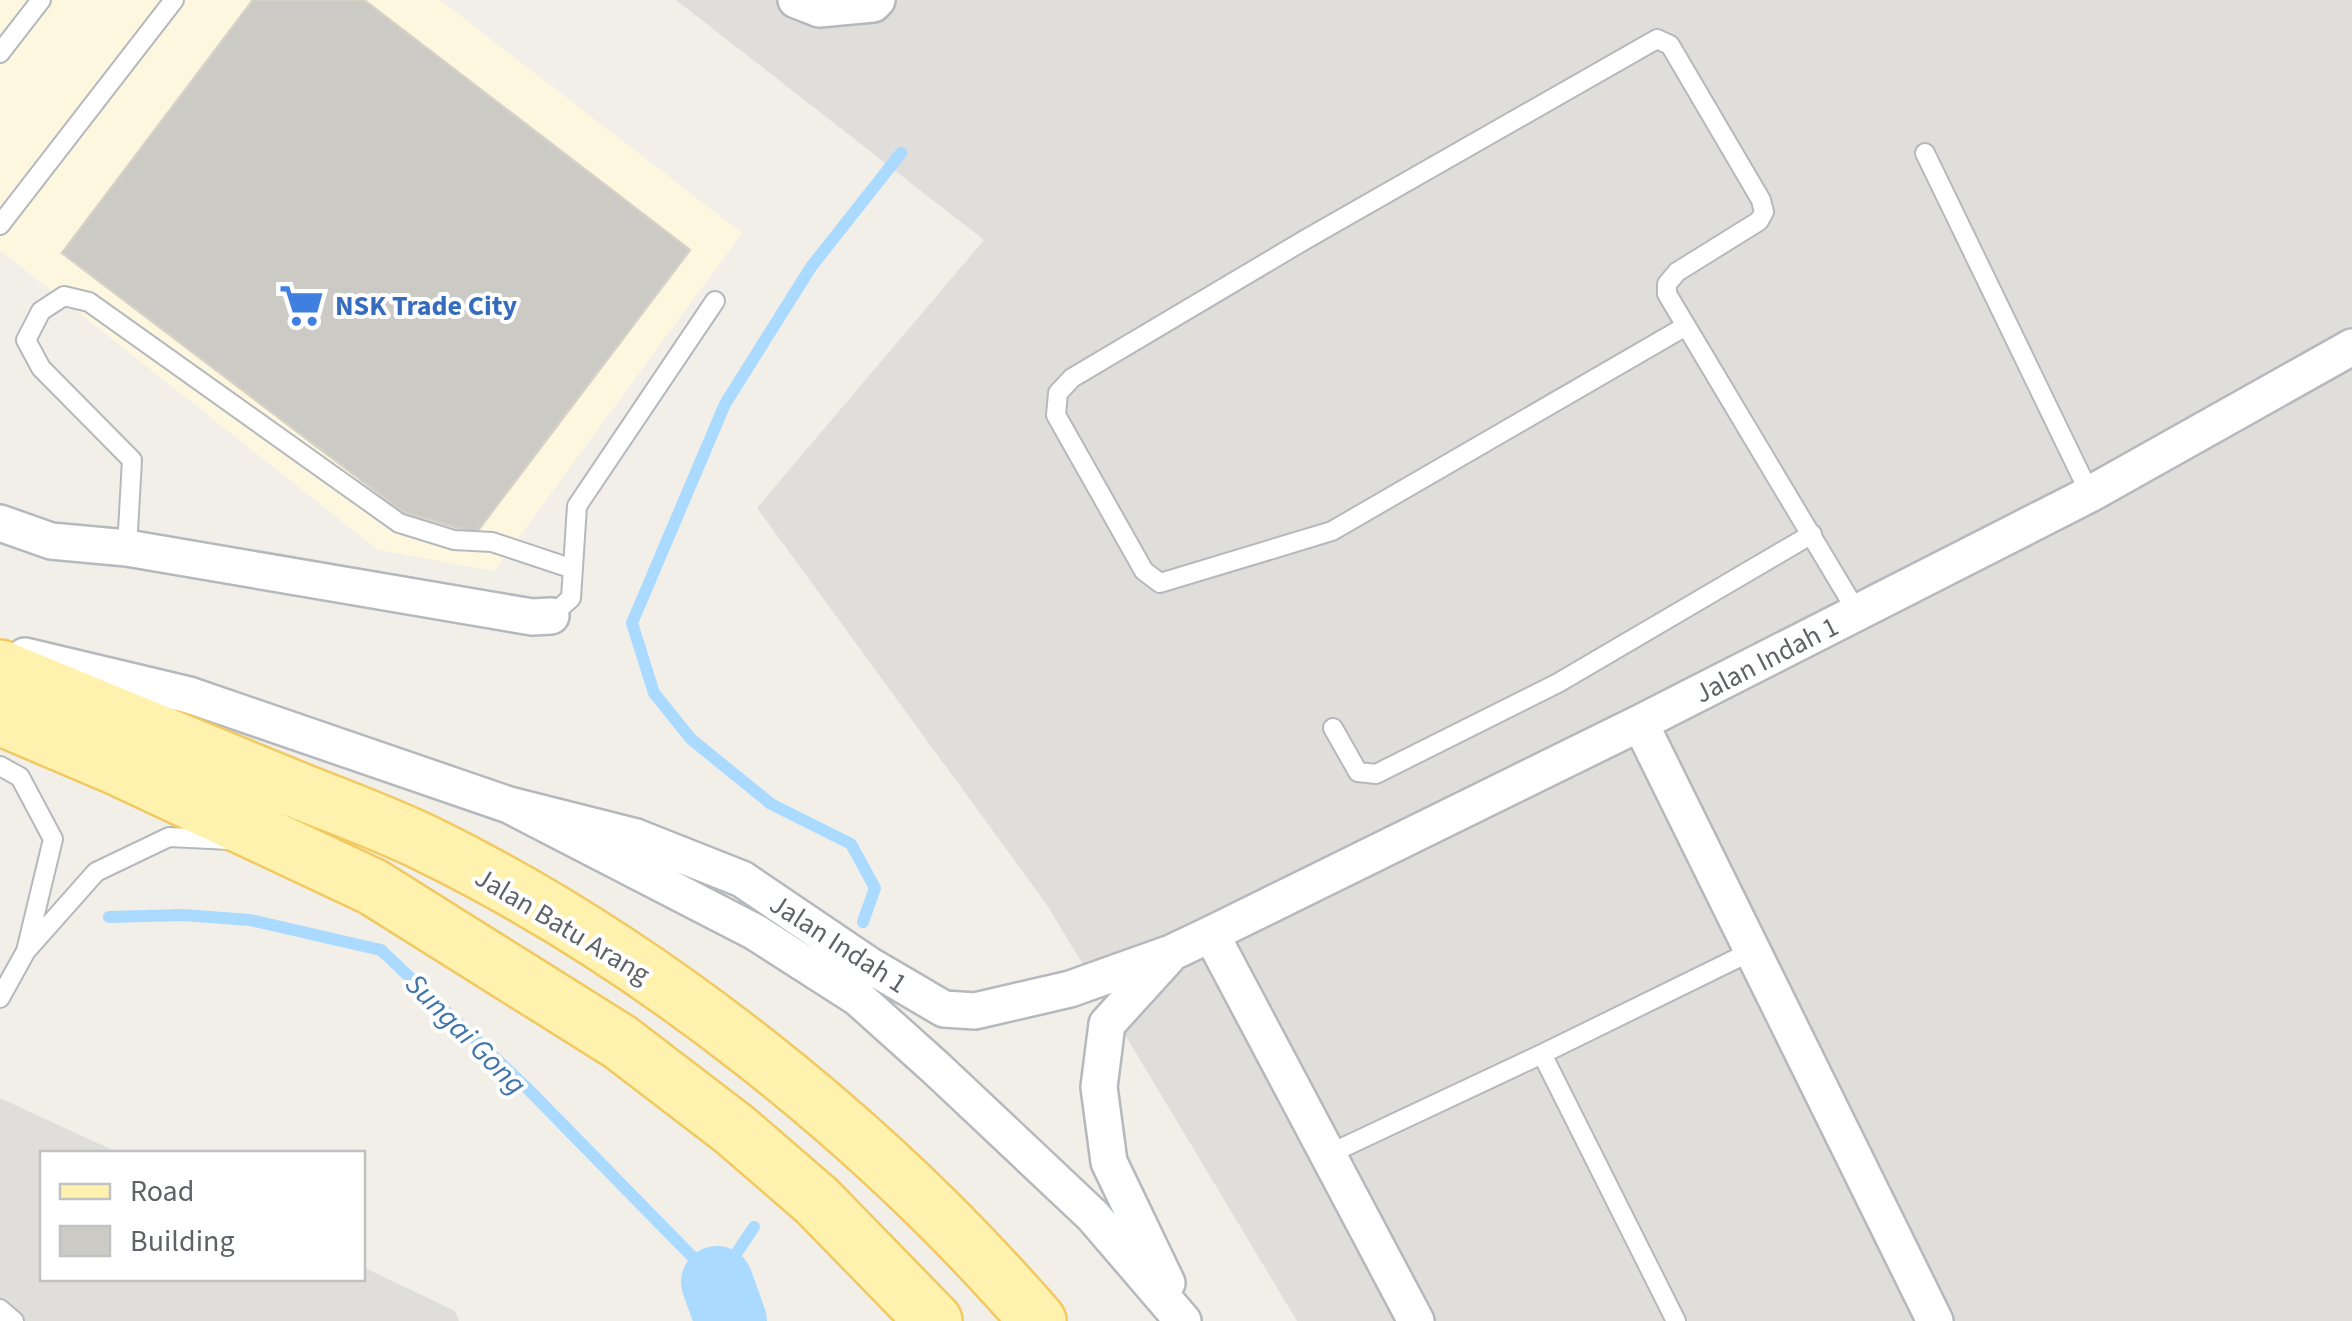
<svg xmlns="http://www.w3.org/2000/svg" width="2352" height="1321" font-family="'Source Sans 3',sans-serif">
<style>
.commercial{fill:#fef7e0}
.industrial{fill:#e0deda}
.lines{fill:none;stroke-linecap:round;stroke-linejoin:round}
.stream{stroke:#aadaff;stroke-width:12}
.river{stroke:#aadaff;stroke-width:72}
.building{fill:#cccac5;stroke:#d6d1c6;stroke-width:2.5}
.service-casing{stroke:#b5b8bc;stroke-width:22}
.minor-casing{stroke:#b5b8bc;stroke-width:40}
.primary-casing{stroke:#f2c960;stroke-width:60}
.service{stroke:#fff;stroke-width:18}
.minor{stroke:#fff;stroke-width:35}
.primary{stroke:#fff2af;stroke-width:55}
.labels{text-anchor:middle;stroke-width:8;stroke-linejoin:round;paint-order:stroke}
.shop-label{font-size:28px;font-weight:bold;fill:#366cbe;stroke:#fff;text-anchor:start}
.street-label{font-size:28px;fill:#5f6368;stroke:#fff}
.water-label{font-size:30px;font-style:italic;fill:#4174aa;stroke:#fff}
</style>
<rect width="100%" height="100%" fill="#f1efe8"/>
<path class="commercial" d="M0,0h440l302,233 -248,338 -116,-21 -378,-300z"/>
<path class="industrial" d="M676,0h1676v1321h-1055l-250,-416 -290,-397 227,-268z
M0,1098l119,55 -77,1v124h320l1,-11 92,44 4,10h-459z"/>
<g class="lines">
<path class="stream" d="M109,917l74,-2 67,5 131,30 145,137 191,195 37,-55
M863,922l12,-34 -24,-44 -80,-40 -80,-65 -37,-46 -22,-70 93,-219 86,-137 90,-114"/>
<path class="river" d="M717,1282l14,39"/>
</g>
<path class="building" d="M253,0h111l326,250 -214,283 -73,-21 -341,-259z"/>
<g class="lines">
<defs>
<path id="service" d="M0,53l41,-53
M1925,153l165,341
M0,225l174,-225
M1686,326l-354,205 -172,52 -16,-12 -88,-156 2,-22 14,-15 236,-140 349,-199 13,6 91,155 3,12 -5,9 -82,51 -10,12v10l190,318
M127,548l5,-88 -91,-92 -15,-28 15,-29 23,-15 25,6 310,221 55,17 38,2 81,27
M551,616l20,-18 6,-92 138,-205
M1333,728l25,44 18,2 182,-91 254,-149
M0,766l20,11 33,62 -27,112 70,-79 73,-35 61,3
M0,998l26,-47
M1542,1054l134,267
M1327,1155l215,-101 210,-103
M0,1309l14,12"/>
<path id="minor" d="M796,0l23,9 54,-5 4,-4
M0,523l51,18 76,7 405,69 19,-1
M25,656l164,39 320,110 246,127 103,66 78,70 157,148 90,105
M1640,723l295,598
M509,805l127,32 106,42 127,86 75,44 31,2 95,-22 101,-36 40,-19 429,-211 450,-229 262,-147
M1211,934l205,387
M1167,958l-60,66 -8,63 10,75 58,121"/>
<path id="primary" d="M0,668c96,39 191,79 287,118 46,19 95,36 140,58 225,110 447,288 611,477
M0,717l122,52 251,118 247,155 115,88 82,71 117,120"/>
</defs>
<use href="#service" class="service-casing"/>
<use href="#minor" class="minor-casing"/>
<use href="#primary" class="primary-casing"/>
<use href="#service" class="service"/>
<use href="#minor" class="minor"/>
<use href="#primary" class="primary"/>
</g>
<defs>
<symbol id="supermarket-bare" viewBox="-9 -9 18 18"><path d="M-6-5.5h2.5l.6 2H6L4.5 2H-2.5L-4.4-4H-6ZM-1.5 3.2a1.3 1.3 0 1 0 .1 0ZM3 3.2a1.3 1.3 0 1 0 .1 0Z" fill="#3f7fe0" stroke="#fff" stroke-width="2.5" paint-order="stroke"/></symbol>
</defs>
<g fill-rule="evenodd">
<use href="#supermarket-bare" x="270" y="274" width="63" height="63"/>
</g>
<g class="labels">
<g class="shop-label">
<text x="335" y="315">NSK Trade City</text>
</g>
<g class="street-label">
<text transform="translate(1766 659) rotate(-27)" y="10">Jalan Indah 1</text>
<text transform="translate(563 925) rotate(31)" y="10">Jalan Batu Arang</text>
<text transform="translate(839 943) rotate(33)" y="10">Jalan Indah 1</text>
</g>
<g class="water-label">
<text transform="translate(466 1034) rotate(45)" y="10">Sungai Gong</text>
</g>
</g>
<rect x="40" y="1151" width="325" height="130" fill="#ffffff" stroke="#bfc1c3" stroke-width="2.5"/>
<rect x="60" y="1184" width="50" height="15" fill="#fff2af" stroke="#bfc1c3" stroke-width="2.5"/>
<text x="130" y="1201" font-size="30" fill="#5f6368">Road</text>
<rect x="60" y="1226" width="50" height="30" fill="#cccac5" stroke="#bfc1c3" stroke-width="2.5"/>
<text x="130" y="1251" font-size="30" fill="#5f6368">Building</text>
</svg>
